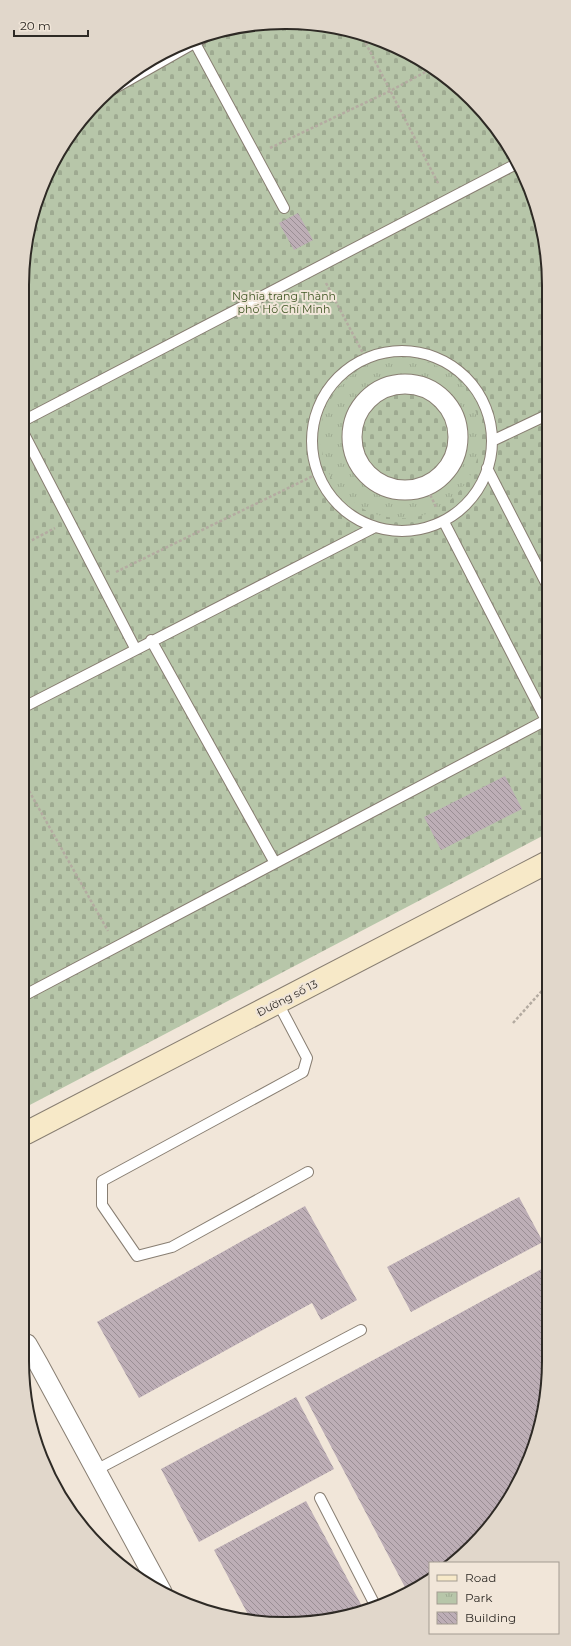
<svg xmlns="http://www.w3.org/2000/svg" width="571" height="1646" font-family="Montserrat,sans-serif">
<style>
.cemetery{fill:url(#cemetery-stones)}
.park{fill:url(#park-tufts);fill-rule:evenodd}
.building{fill:url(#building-back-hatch)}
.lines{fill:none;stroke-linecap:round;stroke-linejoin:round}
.lane-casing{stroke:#887e72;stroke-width:12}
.street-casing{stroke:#887e72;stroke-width:21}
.secondary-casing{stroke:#887e72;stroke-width:24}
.path{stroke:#b4aba1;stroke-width:2.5;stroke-dasharray:3 2;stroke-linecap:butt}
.lane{stroke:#fff;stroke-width:10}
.street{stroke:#fff;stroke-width:19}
.secondary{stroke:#f7e9c8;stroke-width:22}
.labels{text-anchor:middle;stroke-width:4;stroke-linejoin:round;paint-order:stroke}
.park-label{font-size:11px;fill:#3e5522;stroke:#f1e6d9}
.street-label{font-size:11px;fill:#2e2a25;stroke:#f1e6d9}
.rim{fill:none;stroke:#2e2a25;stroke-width:2}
</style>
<defs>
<pattern id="cemetery-stones" width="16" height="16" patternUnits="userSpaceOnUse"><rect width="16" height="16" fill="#b7c6a9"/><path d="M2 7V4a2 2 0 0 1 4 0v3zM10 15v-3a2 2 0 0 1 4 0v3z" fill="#9eaa91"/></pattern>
<pattern id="park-tufts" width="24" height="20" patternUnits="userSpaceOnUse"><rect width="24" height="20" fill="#b7c6a9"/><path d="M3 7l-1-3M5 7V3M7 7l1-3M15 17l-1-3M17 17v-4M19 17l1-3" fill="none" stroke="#9eaa91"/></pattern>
<pattern id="building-back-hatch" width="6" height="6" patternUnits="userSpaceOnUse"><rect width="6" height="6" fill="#bdaeb6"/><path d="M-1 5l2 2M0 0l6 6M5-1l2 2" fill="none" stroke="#9a8e94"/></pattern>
</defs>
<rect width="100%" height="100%" fill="#f1e6d9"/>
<path class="cemetery" d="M303,23l50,8 64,26 66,55 39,57 25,82 1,582 -522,274 -4,-821 9,-68 18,-49 27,-44 36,-37 42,-31 47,-21 50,-12z"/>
<path class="park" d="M410,357c17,5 33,9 46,21 10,9 16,22 20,34 16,46 -15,98 -65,106 -4,1 -10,0 -15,0 -15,-1 -32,-6 -44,-17 -13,-12 -26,-26 -29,-44 -1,-7 -3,-15 -3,-21 2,-37 28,-67 63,-77 8,-2 18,-1 27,-2zM411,383c6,2 12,3 18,5 8,4 15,12 20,19 29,46 -19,102 -67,78 -10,-5 -19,-11 -24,-22 -15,-31 -1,-71 35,-79 6,-1 13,0 18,-1z"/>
<path class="building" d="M298,213l15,27 -19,10 -15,-27z
M505,776l17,33 -81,41 -17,-33z
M519,1197l24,45 -132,70 -24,-45z
M305,1206l52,94 -36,20 -9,-17 -173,95 -42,-76z
M549,1265v95l-9,68 -36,79 -32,40 -20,16h-22v17l-23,11 -102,-194z
M296,1397l38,72 -135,73 -38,-73z
M306,1501l58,109 -11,5 -50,8 -51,-1 -38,-72z"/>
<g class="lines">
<defs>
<path id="lane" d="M195,43l89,165
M106,93l106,-60
M312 441a90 90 0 1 1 180 0a90 90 0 1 1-180 0Z
M23,421l495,-258
M23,432l112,216
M492,441l55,-26
M487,468l60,117
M444,522l104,202
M151,640l124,223
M24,707l351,-180
M25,995l523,-276
M278,1003l29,55 -4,14 -201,109v24l35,51 35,-9 136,-75
M96,1470l265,-140
M320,1498l55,107"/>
<path id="street" d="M352 437a53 53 0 1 1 106 0a53 53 0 1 1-106 0Z
M27,1344l12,21 123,227"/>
<path id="secondary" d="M26,1133l522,-271"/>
</defs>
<use href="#lane" class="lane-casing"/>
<use href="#street" class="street-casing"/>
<use href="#secondary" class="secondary-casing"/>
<path class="path" d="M361,34l78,151
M270,148l120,-57 41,-22
M326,283l40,76
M426,486l10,21
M23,545l32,-17
M116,572l201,-98
M24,782l84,149
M513,1023l35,-39"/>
<use href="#lane" class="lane"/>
<use href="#street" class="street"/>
<use href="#secondary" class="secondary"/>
</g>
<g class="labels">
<g class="park-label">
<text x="284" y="300">Nghĩa trang Thành<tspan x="284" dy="13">phố Hồ Chí Minh</tspan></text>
</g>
<g class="street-label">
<text transform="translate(287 998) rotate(-27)" y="4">Đường số 13</text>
</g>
</g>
<path d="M0 0H571V1646H0ZM285 29H286A256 256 0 0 1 542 285V1361A256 256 0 0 1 286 1617H285A256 256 0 0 1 29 1361V285A256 256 0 0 1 285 29Z" fill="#e1d7cb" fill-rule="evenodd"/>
<path class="rim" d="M285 29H286A256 256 0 0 1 542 285V1361A256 256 0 0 1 286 1617H285A256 256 0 0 1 29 1361V285A256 256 0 0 1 285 29Z"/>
<rect x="429" y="1562" width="130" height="72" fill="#f1e6d9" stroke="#a39b91"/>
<rect x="437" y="1575" width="20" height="6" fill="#f7e9c8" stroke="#a39b91"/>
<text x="465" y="1582" font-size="12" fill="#2e2a25">Road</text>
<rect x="437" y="1592" width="20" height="12" fill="url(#park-tufts)" stroke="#a39b91"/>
<text x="465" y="1602" font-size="12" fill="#2e2a25">Park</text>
<rect x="437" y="1612" width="20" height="12" fill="url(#building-back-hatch)" stroke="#a39b91"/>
<text x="465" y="1622" font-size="12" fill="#2e2a25">Building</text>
<path d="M14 30v6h74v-6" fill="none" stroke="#2e2a25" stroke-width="2"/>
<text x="20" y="30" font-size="12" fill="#2e2a25" stroke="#f1e6d9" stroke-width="3" paint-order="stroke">20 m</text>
</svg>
